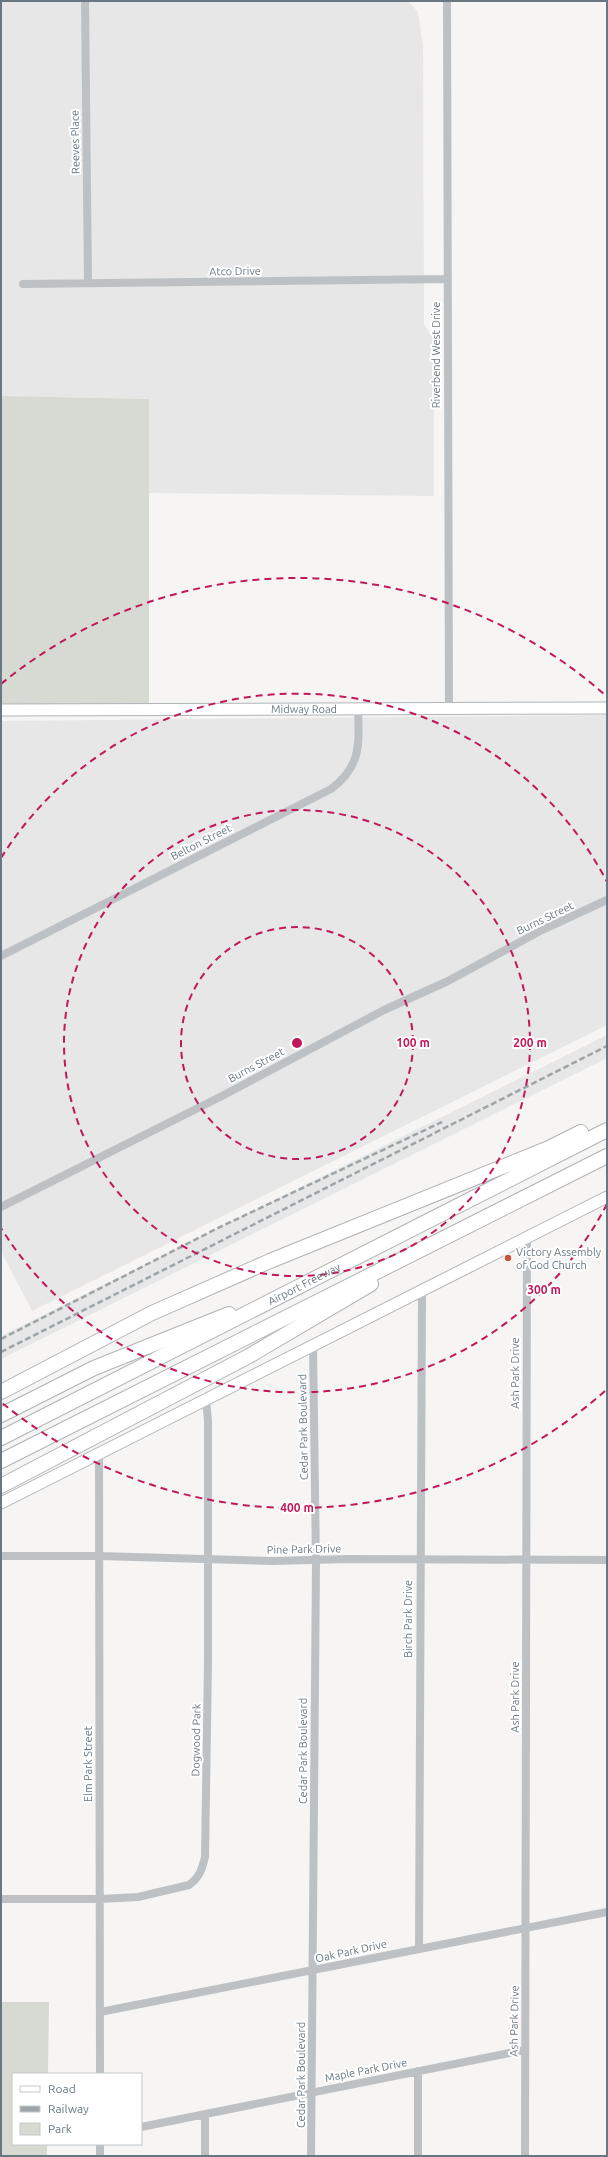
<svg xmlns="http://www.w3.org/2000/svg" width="608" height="2157" font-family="Ubuntu,sans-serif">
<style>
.built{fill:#e6e7e6}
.green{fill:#d6dad3}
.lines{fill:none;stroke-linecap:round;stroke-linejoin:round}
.secondary-casing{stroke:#b0b5b8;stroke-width:13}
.motorway-casing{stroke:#afb3b5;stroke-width:16}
.minor{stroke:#bdc1c4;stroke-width:8}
.secondary{stroke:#fff;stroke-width:11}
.motorway{stroke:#fff;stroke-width:14}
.rail{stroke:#9ea4a8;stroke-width:2.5;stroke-dasharray:6 3;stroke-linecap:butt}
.ring{fill:none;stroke:#c2185b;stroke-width:2;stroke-dasharray:7 5}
.poi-dot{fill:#cc513d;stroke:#fff;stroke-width:1.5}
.labels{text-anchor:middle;stroke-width:4;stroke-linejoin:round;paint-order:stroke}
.street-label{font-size:11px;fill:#697880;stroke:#fff}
.poi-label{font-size:11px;fill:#697880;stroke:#fff;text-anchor:start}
.centre{fill:#c2185b;stroke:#fff;stroke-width:2}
.ring-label{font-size:12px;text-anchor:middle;font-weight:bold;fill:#c2185b;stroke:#fff;stroke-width:4;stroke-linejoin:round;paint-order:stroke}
</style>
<rect width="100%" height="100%" fill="#f6f5f3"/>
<path class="built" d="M1,1h407l10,11 5,34 1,278 10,16v156l-285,-3v-94l-148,-3z
M607,715v310l-575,286 -31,-60v-530z
M607,1035v23l-606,301v-23z"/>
<path class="green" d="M1,396l148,3v305l-148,1z
M1,2002h48l-1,72h-35v70h34v12h-46z"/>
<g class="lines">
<defs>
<g id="secondary">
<path id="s1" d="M1,710l606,-2"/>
<path d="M1,1503l606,-306"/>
</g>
<g id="motorway">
<path d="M1,1392l151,-79 118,-52 279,-113 32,-16"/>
<path d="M1,1415l93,-47 135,-54"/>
<path id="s2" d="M1,1438l606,-308"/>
<path d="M1,1461l606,-305"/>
<path d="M1,1486l248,-130 122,-72"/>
</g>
</defs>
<use href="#secondary" class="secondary-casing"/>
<use href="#motorway" class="motorway-casing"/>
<path class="minor" d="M85,1l3,282
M447,1l2,708
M23,284l424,-5
M1,956l330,-167c31,-23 28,-46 27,-80
M1,1207l221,-111 162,-86 64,-29 94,-51 65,-30
M99,1453l1,621
M1,1556h98l174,5 75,-2 259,1
M1,1899h99l38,-2 51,-12c11,-8 13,-16 16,-28l3,-195v-241l-2,-22
M419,1949l3,-659
M100,2012l507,-100
M141,2127l383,-77
M100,2144v12
M205,2156v-42
M311,2156l5,-592 -3,-219
M418,2156v-85
M525,2156l2,-918"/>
<use href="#secondary" class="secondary"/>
<use href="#motorway" class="motorway"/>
<path class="rail" d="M1,1339l217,-111 224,-106
M1,1352l606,-306"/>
</g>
<g class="ring">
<circle cx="297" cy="1043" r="116"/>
<circle cx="297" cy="1043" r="233"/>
<path d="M607 1204A349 349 0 0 1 1 1228M1 858A349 349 0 0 1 607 882"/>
<path d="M605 1391A465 465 0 0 1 1 1402M1 684A465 465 0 0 1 605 695"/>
</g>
<circle class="poi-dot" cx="508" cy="1258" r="4"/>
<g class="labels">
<g class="street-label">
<text transform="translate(75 142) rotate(-91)" y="4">Reeves Place</text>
<text transform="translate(235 271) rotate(-1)" y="4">Atco Drive</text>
<text transform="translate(436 355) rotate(-90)" y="4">Riverbend West Drive</text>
<text dy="4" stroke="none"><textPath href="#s1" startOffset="303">Midway Road</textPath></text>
<text transform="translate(201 842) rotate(-27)" y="4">Belton Street</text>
<text transform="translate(545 918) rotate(-26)" y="4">Burns Street</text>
<text transform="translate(256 1065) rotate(-28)" y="4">Burns Street</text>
<text dy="4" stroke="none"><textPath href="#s2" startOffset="340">Airport Freeway</textPath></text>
<text transform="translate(515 1373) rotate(-90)" y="4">Ash Park Drive</text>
<text transform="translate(303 1427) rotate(-91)" y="4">Cedar Park Boulevard</text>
<text transform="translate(304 1549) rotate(-1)" y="4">Pine Park Drive</text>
<text transform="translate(408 1619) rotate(-90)" y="4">Birch Park Drive</text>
<text transform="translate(515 1697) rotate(-90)" y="4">Ash Park Drive</text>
<text transform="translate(196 1740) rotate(-89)" y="4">Dogwood Park</text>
<text transform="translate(303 1751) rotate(-90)" y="4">Cedar Park Boulevard</text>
<text transform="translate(88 1764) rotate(-90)" y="4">Elm Park Street</text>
<text transform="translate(351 1951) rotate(-12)" y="4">Oak Park Drive</text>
<text transform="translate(514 2021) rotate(-89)" y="4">Ash Park Drive</text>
<text transform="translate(366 2070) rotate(-11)" y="4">Maple Park Drive</text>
<text transform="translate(301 2075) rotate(-90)" y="4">Cedar Park Boulevard</text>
</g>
<g class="poi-label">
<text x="516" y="1256">Victory Assembly<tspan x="516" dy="13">of God Church</tspan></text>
</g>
</g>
<circle cx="297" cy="1043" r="6" class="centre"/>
<g class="ring-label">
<text x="413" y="1047">100 m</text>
<text x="530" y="1047">200 m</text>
<text x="544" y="1294">300 m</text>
<text x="297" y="1512">400 m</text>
</g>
<rect width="608" height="2157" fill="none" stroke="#697880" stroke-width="4"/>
<rect x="12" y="2073" width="130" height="72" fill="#ffffff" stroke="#c3c9cc"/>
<rect x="20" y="2086" width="20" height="6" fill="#ffffff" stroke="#c3c9cc"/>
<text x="48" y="2093" font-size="12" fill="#697880">Road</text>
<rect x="20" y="2106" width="20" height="6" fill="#9ea4a8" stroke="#c3c9cc"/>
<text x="48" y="2113" font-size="12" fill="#697880">Railway</text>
<rect x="20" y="2123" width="20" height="12" fill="#d6dad3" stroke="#c3c9cc"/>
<text x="48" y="2133" font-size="12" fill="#697880">Park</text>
</svg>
